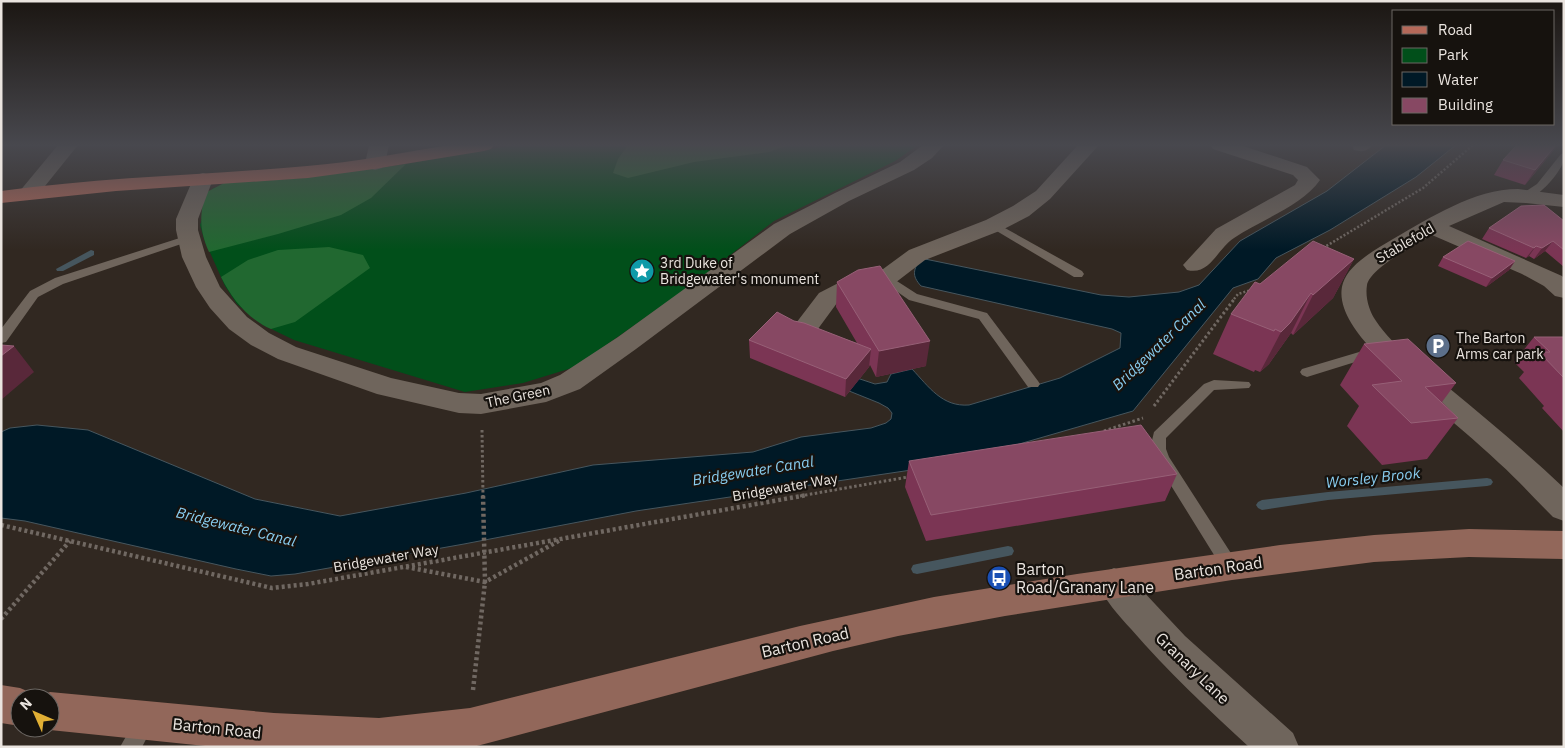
<svg xmlns="http://www.w3.org/2000/svg" width="1565" height="748" font-family="'IBM Plex Sans',sans-serif">
<style>
.green{fill:#014f1a}
.forest{fill:#216830}
.water{fill:#001926;stroke:#46565e}
.lines{fill:none;stroke-linecap:round;stroke-linejoin:round}
.stream{fill:#46565e;fill-rule:evenodd}
.path-far2{stroke:#706862;stroke-width:2.5;stroke-dasharray:2 2;stroke-linecap:butt}
.path-far1{stroke:#706862;stroke-width:3;stroke-dasharray:2.5 2.5;stroke-linecap:butt}
.path{stroke:#706862;stroke-width:4.5;stroke-dasharray:3 3;stroke-linecap:butt}
.lane{fill:#6f655c;fill-rule:evenodd}
.street{fill:#6f655c;fill-rule:evenodd}
.secondary{fill:#92675a;fill-rule:evenodd}
.primary{fill:#b56959;fill-rule:evenodd}
.wall{fill:#7b3554}
.shaded-wall{fill:#59283a}
.building{fill:#874863;stroke:#976077}
.labels{text-anchor:middle;stroke-width:4.5;stroke-linejoin:round;paint-order:stroke}
.street-label{font-size:14px;fill:#eae4df;stroke:#16120e}
.poi-label{font-size:14px;fill:#eae4df;stroke:#16120e;text-anchor:start}
.water-label{font-size:15px;font-style:italic;fill:#89cef1;stroke:#16120e}
.near-street-label{font-size:16px;fill:#eae4df;stroke:#16120e}
.near-poi-label{font-size:16px;fill:#eae4df;stroke:#16120e;text-anchor:start}
</style>
<rect width="100%" height="100%" fill="#312821"/>
<path class="green" d="M513,145h405l-23,16 -121,60 -81,63 -118,83 -52,16 -58,9 -171,-52 -31,-15 -26,-21 -12,-18 -21,-47 -4,-14 13,-37 158,-18z"/>
<path class="forest" d="M628,145h161l-20,7 -75,10 -66,16 -15,-5 5,-14z
M406,164l-35,34 -30,17 -63,19 -69,18c-10,-23 -9,-35 -4,-59l19,-10 80,-5z
M329,247l34,8 7,13 -75,54 -24,7c-23,-10 -39,-30 -50,-52l27,-17 30,-10z"/>
<path class="water" d="M1386,145h70l-40,32 -86,53 -54,28 -18,21 -25,9 -100,123 -131,38 -84,20 -282,42 -172,33 -169,30 -24,2 -35,-7 -211,-48 -24,-3v-86l9,-4 27,-3 51,5 167,69 85,17 126,-23 127,-28 160,-13 48,-15 70,-9 15,-5 5,-4 1,-6 -4,-5 -9,-5 -122,-49 103,25 15,5 12,-2 4,-8 21,-5c17,18 30,38 57,36l91,-27 60,-30 1,-15 -9,-4 -191,-43c-10,-11 -7,-16 -1,-28l181,37 28,2 50,-5 20,-7 41,-44 87,-50z"/>
<g class="lines">
<path class="stream" d="M91,250l3,1v4l-31,16h-6l-1,-2z
M1487,478l4,1 2,3 -2,3 -4,1 -159,14 -66,10 -4,-2 -2,-3 2,-3 4,-2 66,-8z
M1008,546l4,1 2,4 -2,4 -4,1 -91,18 -4,-1 -2,-4 2,-4 4,-1z"/>
<path class="path-far2" d="M1323,248l100,-60 50,-43
M1234,299l4,-5 13,-4"/>
<path class="path-far1" d="M1154,406l81,-108
M482,430l1,66
M1104,431l39,-13
M800,496l108,-19"/>
<path class="path" d="M1,525l271,63 36,-4 499,-89
M406,567l79,15 77,-43
M1,619l69,-78
M473,690l12,-108 -2,-87"/>
<path class="lane" d="M1564,153c0,4 0,8 -2,12 -6,12 -27,38 -42,34l-1,-2 1,-2 17,-11 24,-30z
M994,222l88,49 2,3 -2,3h-8l-84,-50 -2,-2z
M189,235l4,1 2,2 -2,2 -130,44 -25,13 -32,45 -5,1v-14l29,-38 25,-13z
M886,274l31,20 70,19 51,68 2,3 -2,3h-10l-49,-68 -70,-19 -27,-19 -2,-3z
M1376,347l5,1 2,3 -2,3 -74,23 -5,-2 -2,-3 2,-3z
M1214,380l35,2 2,3 -2,3 -35,2 -48,48v11l3,8 67,104 3,5 -3,5 -6,2 -6,-2 -67,-108 -7,-14 4,-17 50,-48z
M144,714l7,3 3,7 -12,23h-22l17,-30z"/>
<path class="street" d="M58,145h20l-41,51 -7,2 -7,-2 -4,-4z
M369,145h20l-4,19 -3,4 -7,2 -7,-2 -3,-4z
M923,145h21l-12,13 -18,12 -65,31 -59,33 -154,115 -56,40 -34,13 -65,12 -22,-1 -82,-19 -99,-35 -27,-14 -22,-16 -19,-21 -14,-21 -14,-30 -6,-27v-11l17,-40 3,-4 7,-2 7,2 3,4 -15,40v11l8,27 14,30 27,30 22,16 27,14 95,31 68,15 22,1 60,-11 19,-8 58,-38 156,-113 61,-31 65,-31z
M1078,145h21l-49,54 -21,17 -27,14 -77,30 -30,23 -31,6 -27,14 -25,34 -9,2 -9,-2 -4,-6 29,-38 29,-15 31,-6 30,-22 77,-30 27,-14 23,-15z
M1210,145h30l67,22 13,13c-18,26 -60,40 -86,58 -17,11 -24,38 -47,32l-4,-5 33,-36 79,-44 3,-5 -5,-5 -80,-26z
M1352,145h20c-5,7 -10,7 -18,5z
M1518,189l46,6v12l-38,-4 -22,-1 -55,24 113,50 2,2v20l-9,-2 -11,-10 -22,-12 -90,-39c-14,8 -62,33 -65,50 -2,12 2,26 9,36 18,27 48,46 73,67 39,32 78,65 115,100v33l-11,-4c-18,-18 -35,-37 -54,-54 -23,-22 -49,-43 -74,-65 -25,-22 -95,-75 -82,-115 6,-19 33,-34 50,-44 37,-21 81,-50 125,-50z
M1114,568l12,5 59,63 108,97 6,14h-50c-41,-38 -82,-76 -118,-118 -13,-14 -26,-29 -34,-46l5,-10z"/>
<path class="secondary" d="M1469,529l95,2v28l-95,-2 -95,5 -142,18 -227,36 -107,20 -65,15 -360,96h-258l-165,-17 -5,-2h5v-30h-14l14,-6 224,21 105,5 91,-10 330,-82 134,-29 143,-23 203,-29 94,-10z
M1,685l19,3 14,6 2,4h-16v28l-19,-3z"/>
<path class="primary" d="M449,145h45l-3,4 -7,2 -110,18 -66,9 -192,13 -115,12v-12c102,-14 204,-16 306,-25 48,-4 95,-13 142,-21z"/>
</g>
<path class="wall" d="M1517,145h41l-33,40 -31,-10 9,-15z
M1564,221v46l-19,-16 -11,8 -5,-3 -3,2 -44,-19 7,-11z
M1443,257l72,4 -6,9 -23,17 -48,-21z
M1354,259l-21,39 -40,37 -2,-2 -22,31 -9,8 -5,-2 -1,2 -41,-18 18,-40 29,-30z
M837,282l89,84 -50,11 -6,-12 -1,2 -24,30 -95,-39 -1,-18 45,-19 63,22 -21,-36z
M1534,337h30v95l-22,-24 2,-2 -25,-28 5,-6 -10,-10z
M1364,344l92,39 -14,19 16,16 -31,41 -45,6 -35,-39 12,-20 -19,-21z
M909,461l268,13 -12,27 -239,40 -21,-54z"/>
<path class="shaded-wall" d="M1556,145h2l-33,40 10,-15z
M1553,241l-8,10 -11,8 8,-11z
M1536,246l-7,10 -3,2 8,-10z
M1354,259l-21,39 -40,37 20,-40z
M1515,261l-6,9 -23,17 6,-9z
M1311,293l-20,40 -22,31 -9,8 21,-40z
M930,341l-4,25 -50,11 3,-26z
M14,346l20,26 -33,28v-44z
M871,349l-2,18 -24,30 1,-18z"/>
<path class="building" d="M1517,145h39l-21,25 -32,-10z
M1544,205l20,16v29l-11,-9 -11,7 -6,-2 -2,2 -45,-20 32,-22z
M1313,241l41,18 -41,36 -2,-2 -21,30 -9,9 -6,-3 -1,2 -43,-17 24,-32 5,2z
M1468,241l47,20 -23,17 -49,-21z
M880,266l50,75 -51,10 -42,-69 21,-12z
M777,312l17,9 10,2 67,26 -25,30 -97,-39z
M1534,337h30v41l-25,-26h11z
M1408,339l48,44 -31,4 33,31 -47,5 -39,-38 30,-4 -38,-37z
M1,345l13,1 -13,10z
M1141,425l36,49 -246,41 -22,-54z"/>
<linearGradient id="sky" x2="0" y2="1"><stop stop-color="#1b1612"/><stop offset="0.58" stop-color="#48484e"/><stop offset="1" stop-color="#48484e" stop-opacity="0"/></linearGradient>
<rect width="1565" height="250" fill="url(#sky)"/>
<defs>
<symbol id="sight-disc" viewBox="-11 -11 22 22"><circle r="9.5" fill="#0f9aa8" stroke="#16120e"/><path d="M0-6L1.8-2.2L6-1.7L2.9 1.2L3.7 5.4L0 3.3L-3.7 5.4L-2.9 1.2L-6-1.7L-1.8-2.2Z" fill="#fff"/></symbol>
<symbol id="parking-disc" viewBox="-11 -11 22 22"><circle r="9.5" fill="#5c6f8a" stroke="#16120e"/><path d="M-3.5-5.5H1a3.5 3.5 0 0 1 0 7H-1V5.5H-3.5ZM-1-3.4V-.6H.8a1.4 1.4 0 0 0 0-2.8Z" fill="#fff"/></symbol>
<symbol id="bus-disc" viewBox="-11 -11 22 22"><circle r="9.5" fill="#1a4fb4" stroke="#16120e"/><path d="M-5-6H5V4H4V6H2V4H-2V6H-4V4H-5ZM-3.5-4V0h7V-4ZM-3.5 1.2v1.5H-2V1.2ZM2 1.2v1.5H3.5V1.2Z" fill="#fff"/></symbol>
</defs>
<g fill-rule="evenodd">
<use href="#sight-disc" x="628" y="257" width="28" height="28"/>
<use href="#parking-disc" x="1424" y="332" width="28" height="28"/>
<use href="#bus-disc" x="985" y="564" width="28" height="28"/>
</g>
<g class="labels">
<g class="street-label">
<text transform="translate(1405 243) rotate(-30)" y="5">Stablefold</text>
<text transform="translate(518 396) rotate(-12)" y="5">The Green</text>
<text transform="translate(785 487) rotate(-10)" y="5">Bridgewater Way</text>
<text transform="translate(386 558) rotate(-10)" y="5">Bridgewater Way</text>
</g>
<g class="poi-label">
<text x="660" y="268">3rd Duke of<tspan x="660" dy="16">Bridgewater's monument</tspan></text>
<text x="1456" y="343">The Barton<tspan x="1456" dy="16">Arms car park</tspan></text>
</g>
<g class="water-label">
<text transform="translate(1159 345) rotate(-44)" y="5">Bridgewater Canal</text>
<text transform="translate(753 471) rotate(-9)" y="5">Bridgewater Canal</text>
<text transform="translate(1373 478) rotate(-6)" y="5">Worsley Brook</text>
<text transform="translate(236 527) rotate(14)" y="5">Bridgewater Canal</text>
</g>
<g class="near-street-label">
<text transform="translate(1218 568) rotate(-8)" y="6">Barton Road</text>
<text transform="translate(805 642) rotate(-13)" y="6">Barton Road</text>
<text transform="translate(1193 668) rotate(44)" y="6">Granary Lane</text>
<text transform="translate(217 728) rotate(6)" y="6">Barton Road</text>
</g>
<g class="near-poi-label">
<text x="1016" y="575">Barton<tspan x="1016" dy="18">Road/Granary Lane</tspan></text>
</g>
</g>
<rect width="1565" height="748" fill="none" stroke="#eae4df" stroke-width="5"/>
<rect x="1392" y="10" width="162" height="115" fill="#16120e" stroke="#6b6662"/>
<rect x="1402" y="26" width="25" height="8" fill="#b56959" stroke="#6b6662"/>
<text x="1438" y="35" font-size="15" fill="#eae4df">Road</text>
<rect x="1402" y="48" width="25" height="15" fill="#014f1a" stroke="#6b6662"/>
<text x="1438" y="60" font-size="15" fill="#eae4df">Park</text>
<rect x="1402" y="72" width="25" height="15" fill="#001926" stroke="#6b6662"/>
<text x="1438" y="85" font-size="15" fill="#eae4df">Water</text>
<rect x="1402" y="98" width="25" height="15" fill="#874863" stroke="#6b6662"/>
<text x="1438" y="110" font-size="15" fill="#eae4df">Building</text>
<g transform="translate(35 713) rotate(315)"><circle r="24" fill="#16120e" stroke="#6b6662"/>
<path d="M0-4L9 19L0 12L-9 19Z" fill="#e1af34"/>
<text y="-8" font-size="14" font-weight="bold" text-anchor="middle" fill="#eae4df">N</text>
</g>
</svg>
